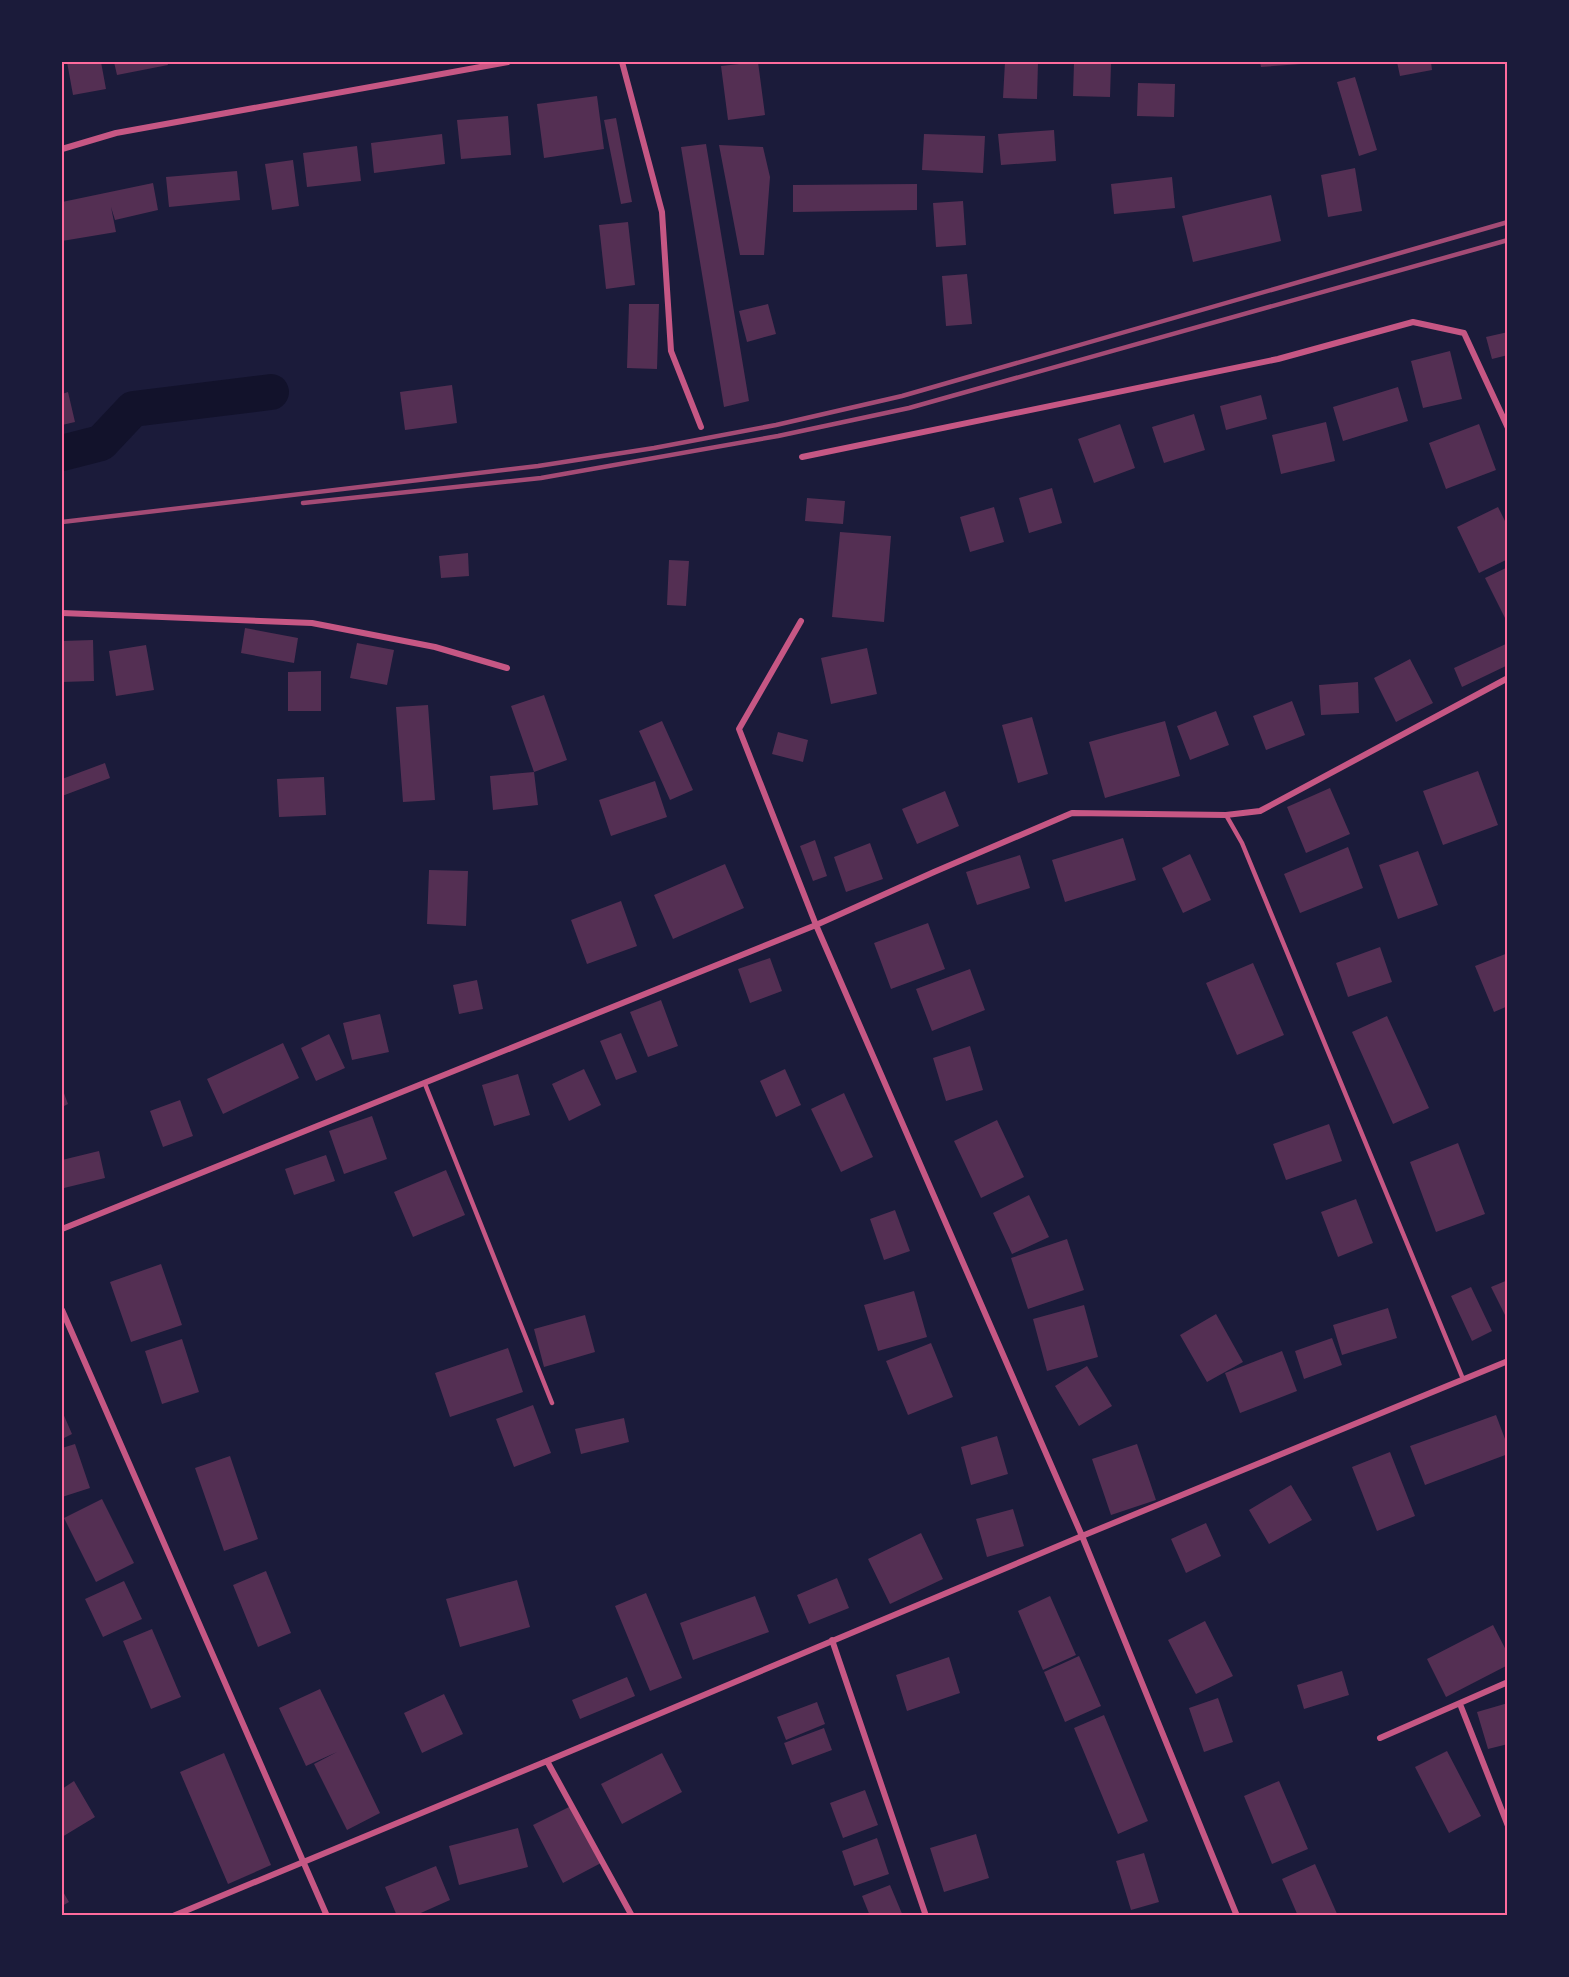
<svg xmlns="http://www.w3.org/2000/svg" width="1569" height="1977" font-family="'Open Sans',sans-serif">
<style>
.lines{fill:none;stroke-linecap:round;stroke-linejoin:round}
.river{stroke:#12122b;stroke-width:36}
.building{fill:#542f53}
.service{stroke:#c65784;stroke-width:4.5}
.minor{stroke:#c65784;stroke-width:6}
.rail{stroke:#a44b75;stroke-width:4.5}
.neatline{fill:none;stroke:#ff6b9d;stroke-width:2}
</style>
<rect width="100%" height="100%" fill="#1b1b3a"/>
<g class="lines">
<path class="river" d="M62,453l39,-10 32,-34 138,-17"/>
</g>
<path class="building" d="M67,62h34l5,27 -33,6z
M114,62h53l1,3 -51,10z
M758,62l7,53 -37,5 -7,-54z
M1005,62h33l-1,37 -34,-1z
M1260,62h55v1l-54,4z
M1397,62h34l1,8 -32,6z
M1074,63l37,1 -1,33 -37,-1z
M1355,77l22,73 -18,6 -22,-74z
M1138,83l37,1 -1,33 -37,-1z
M597,96l7,53 -60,9 -7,-54z
M508,116l3,39 -50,4 -4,-39z
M616,118l16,84 -11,2 -17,-84z
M1054,130l2,31 -55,4 -3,-31z
M442,134l3,30 -71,9 -3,-30z
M924,134l61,2 -2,37 -61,-3z
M706,144l43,257 -25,6 -43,-260z
M719,145l44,2 7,30 -6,78h-24z
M357,146l4,35 -54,6 -4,-34z
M293,160l6,46 -27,4 -7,-46z
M1355,168l7,43 -34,6 -7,-42z
M237,171l3,29 -71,7 -3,-30z
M1172,177l3,31 -61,6 -3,-30z
M153,183l5,27 -43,10 -4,-13 5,25 -54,9v-39z
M917,184v26l-124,2v-27z
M1271,195l10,46 -88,21 -11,-46z
M963,201l3,44 -30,2 -3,-44z
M628,222l7,63 -29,4 -7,-64z
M967,274l5,50 -26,2 -4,-50z
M629,304h30l-2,65 -30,-1z
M768,304l8,30 -29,8 -8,-31z
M1508,332v23l-16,4 -6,-22z
M1450,351l12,48 -39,9 -12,-47z
M452,385l5,38 -52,7 -5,-38z
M1398,387l10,34 -65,20 -10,-34z
M68,392l7,30 -13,3v-31z
M1261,395l6,24 -41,11 -6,-24z
M1194,414l11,36 -41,13 -12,-36z
M1326,422l9,39 -54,13 -9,-39z
M1120,424l15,44 -41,15 -16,-44z
M1479,424l17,46 -50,19 -17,-46z
M1052,488l10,35 -33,10 -10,-35z
M807,498l38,3 -2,23 -38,-3z
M994,507l10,35 -34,10 -10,-35z
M1498,507l10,20v32l-29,14 -22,-46z
M840,532l51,4 -7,86 -52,-5z
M468,553l1,23 -28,2 -2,-22z
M669,560l20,1 -3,45 -19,-1z
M1508,567v57l-23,-46z
M245,628l53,10 -4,25 -53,-10z
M93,640l1,41 -32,1v-41z
M357,643l37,7 -7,35 -37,-7z
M1508,643v22l-46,22 -8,-19z
M146,645l8,45 -38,6 -7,-45z
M867,648l10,46 -46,10 -10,-46z
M1410,659l23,44 -37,19 -22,-44z
M321,671v40h-33v-39z
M1358,682l1,31 -38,2 -2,-30z
M544,695l23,65 -33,12 -23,-66z
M1292,701l13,34 -39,15 -13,-34z
M428,705l7,95 -32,2 -7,-95z
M1216,711l13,34 -39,15 -13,-34z
M1032,717l16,57 -30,9 -16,-58z
M662,721l31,69 -23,10 -31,-69z
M1165,721l15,55 -75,22 -16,-56z
M778,732l30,8 -5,22 -31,-8z
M105,763l5,15 -48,18v-17z
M1478,771l20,54 -55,20 -20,-54z
M534,772l4,33 -45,5 -3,-34z
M324,777l2,38 -47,2 -2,-38z
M655,781l12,36 -56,19 -12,-36z
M1330,788l20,46 -44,19 -19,-46z
M945,791l14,35 -42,18 -15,-35z
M1123,838l13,42 -71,22 -13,-42z
M815,840l12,36 -14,5 -13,-35z
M870,843l13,36 -37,13 -12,-35z
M1348,847l15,41 -63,25 -16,-39z
M1418,851l20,54 -40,14 -19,-54z
M1190,854l21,46 -28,13 -21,-45z
M1020,855l10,33 -53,17 -11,-33z
M725,864l19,44 -71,31 -19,-44z
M429,870l39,1 -2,55 -39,-2z
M621,901l16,45 -50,18 -16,-44z
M928,923l17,46 -54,20 -17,-46z
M1380,947l12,35 -44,15 -12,-34z
M1508,953v53l-14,6 -19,-46z
M770,958l12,33 -32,12 -12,-34z
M1253,963l31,72 -47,20 -31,-72z
M970,969l15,41 -53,21 -16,-42z
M477,980l6,29 -24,5 -6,-29z
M661,1000l17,46 -30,11 -18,-45z
M380,1014l9,38 -37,8 -9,-37z
M1387,1016l42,92 -36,16 -41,-92z
M621,1033l16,39 -21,8 -16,-39z
M329,1034l16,34 -29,13 -15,-33z
M283,1043l16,35 -76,36 -16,-35z
M970,1046l13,44 -37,11 -13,-43z
M584,1069l17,36 -32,16 -17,-37z
M785,1069l16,36 -25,12 -16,-36z
M518,1074l12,41 -36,11 -12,-41z
M62,1088l6,16 -6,3z
M844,1093l29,64 -32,15 -30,-63z
M180,1100l13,36 -30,11 -13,-36z
M372,1116l15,43 -43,15 -15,-43z
M997,1120l27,57 -43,21 -27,-57z
M1329,1124l13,37 -56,19 -13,-36z
M1458,1143l27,71 -49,18 -26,-70z
M99,1151l6,27 -41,10 -2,-11v-17z
M326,1155l9,26 -41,14 -9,-26z
M446,1170l19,45 -52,22 -19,-45z
M1029,1195l20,42 -37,17 -19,-41z
M1356,1199l17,44 -35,14 -17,-45z
M895,1210l15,41 -26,9 -14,-41z
M1067,1239l17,51 -56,19 -17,-51z
M161,1264l21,61 -51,17 -21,-60z
M1508,1280v41l-17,-34z
M1471,1287l21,44 -20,10 -21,-45z
M914,1291l13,46 -49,14 -14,-46z
M1084,1305l14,52 -51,14 -14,-52z
M1388,1308l9,30 -55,17 -9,-30z
M1216,1314l27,48 -36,20 -27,-47z
M585,1315l10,37 -51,15 -10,-38z
M1332,1338l10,27 -38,14 -9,-28z
M182,1339l17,53 -37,12 -17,-53z
M931,1343l22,54 -45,18 -22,-54z
M508,1348l15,44 -73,25 -15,-44z
M1282,1351l15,40 -57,22 -15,-40z
M1087,1366l25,40 -33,20 -24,-40z
M533,1405l18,48 -37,14 -18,-48z
M62,1411l10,23 -10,5z
M1496,1415l12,32v7l-83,31 -15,-39z
M624,1418l5,24 -48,12 -6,-25z
M997,1436l11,38 -37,11 -10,-38z
M75,1444l15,44 -28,9v-49z
M1137,1444l19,56 -45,15 -19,-56z
M1390,1452l25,64 -38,15 -25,-64z
M230,1456l28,83 -34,12 -29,-83z
M1291,1485l21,35 -43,24 -20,-34z
M102,1499l32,64 -38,19 -32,-64z
M1013,1509l11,37 -37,11 -11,-38z
M1206,1523l15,33 -35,17 -15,-34z
M921,1533l22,46 -53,25 -22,-45z
M266,1571l25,62 -33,14 -25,-62z
M837,1578l12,30 -40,16 -12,-29z
M517,1580l13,47 -70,20 -14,-48z
M124,1581l18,38 -39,18 -18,-38z
M646,1593l36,85 -32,13 -35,-85z
M755,1596l14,36 -76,28 -13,-37z
M1050,1596l26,59 -33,15 -25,-59z
M1205,1621l28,55 -37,18 -28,-54z
M1493,1625l15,29v11l-62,32 -19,-38z
M152,1629l29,68 -30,12 -28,-68z
M1079,1656l22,50 -36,16 -21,-50z
M949,1657l11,36 -53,18 -11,-36z
M1342,1671l7,24 -45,14 -7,-24z
M627,1677l8,19 -55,23 -8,-19z
M320,1689l60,124 -33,17 -33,-66 23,-12 -31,14 -27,-58z
M444,1694l19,40 -41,19 -18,-40z
M1218,1698l15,44 -29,10 -15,-44z
M817,1702l8,22 -39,16 -9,-23z
M1508,1703v41l-20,5 -11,-37z
M1104,1715l44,106 -30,13 -44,-106z
M824,1728l8,22 -40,15 -8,-22z
M1447,1751l34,65 -32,17 -34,-66z
M224,1753l47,112 -43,19 -48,-112z
M662,1753l20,39 -60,32 -21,-40z
M74,1781l21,36 -33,20v-48z
M1279,1781l29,68 -36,15 -28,-68z
M865,1790l13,35 -35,13 -13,-35z
M571,1806l30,57 -38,20 -30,-58z
M518,1828l10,39 -69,18 -10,-39z
M976,1834l13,44 -45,14 -14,-44z
M877,1838l12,36 -35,12 -12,-35z
M1144,1853l15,49 -28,8 -15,-49z
M1315,1864l23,52h-40l-16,-37z
M436,1866l14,34 -36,16h-17l-12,-29z
M890,1885l13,31h-33l-8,-20z
M62,1890l7,12 -7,4z"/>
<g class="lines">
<path class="service" d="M1226,815l16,28 221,536
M425,1084l127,319"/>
<path class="minor" d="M622,62l40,150 9,139 30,76
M62,149l54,-16 392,-71
M802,457l476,-98 135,-37 51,11 44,95
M62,613l250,10 123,24 72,21
M801,621l-62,108 77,196 266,611 155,380
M62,1229l754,-304 118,-53 138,-59 154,2 34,-4 248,-133
M62,1310l265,606
M832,1640l94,276
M1460,1704l48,122
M1380,1738l128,-56
M547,1761l85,155
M173,1916l374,-155 535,-225 426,-175"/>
<path class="rail" d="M303,503l238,-25 237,-42 131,-28 599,-168
M62,522l476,-56 116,-18 122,-23 126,-29 606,-174"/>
</g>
<rect width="1569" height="1977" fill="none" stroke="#1b1b3a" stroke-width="126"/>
<rect x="63" y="63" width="1443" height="1851" class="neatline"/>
</svg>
